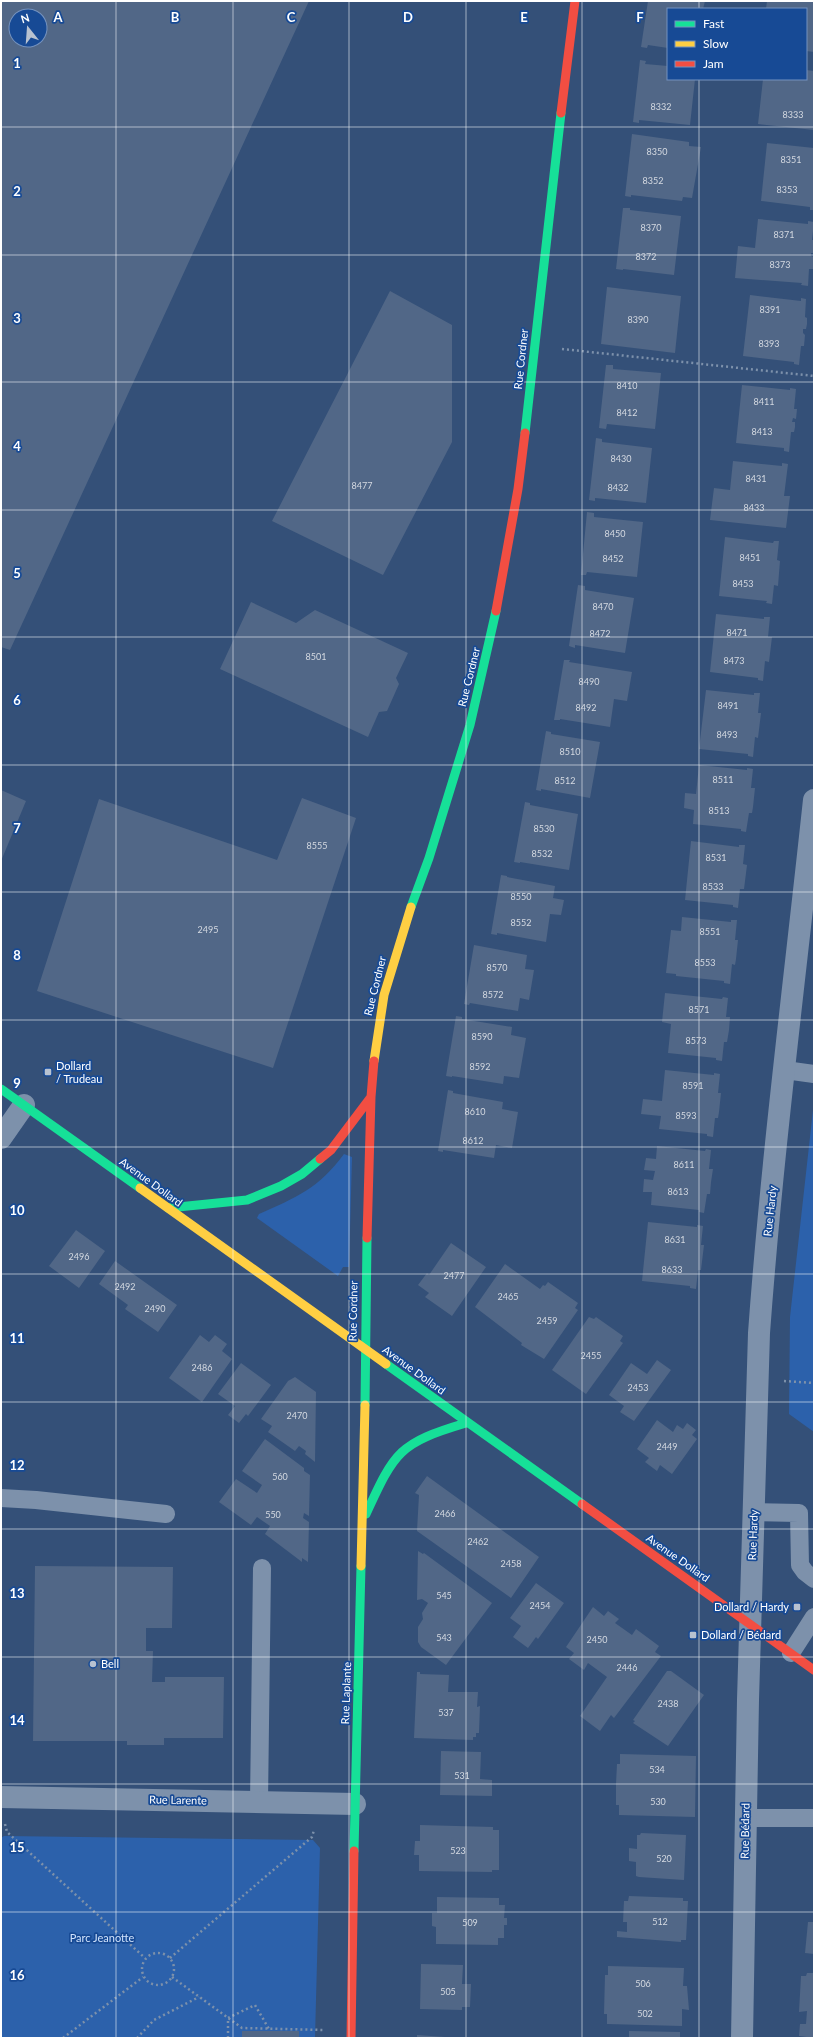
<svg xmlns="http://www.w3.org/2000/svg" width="815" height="2039" font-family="Lato,sans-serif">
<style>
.green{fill:#2c61ab}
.building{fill:#516787;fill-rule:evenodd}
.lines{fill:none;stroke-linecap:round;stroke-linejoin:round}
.path{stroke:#7d91ab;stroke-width:2.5;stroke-dasharray:2 3;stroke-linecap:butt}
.lane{stroke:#7d91ab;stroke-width:18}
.street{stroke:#7d91ab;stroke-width:22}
.fast{stroke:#16e098;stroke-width:9}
.slow{stroke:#ffcf43;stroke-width:9}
.jam{stroke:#f24e42;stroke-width:9}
.grid{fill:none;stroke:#fff;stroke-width:1;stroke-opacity:0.55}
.poi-dot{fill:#b8c2d0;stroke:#174a95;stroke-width:1.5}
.labels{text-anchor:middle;stroke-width:3.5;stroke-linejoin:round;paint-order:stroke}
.number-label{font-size:9px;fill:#d4d9e1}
.street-label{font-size:11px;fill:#fff;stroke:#174a95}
.poi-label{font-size:11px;fill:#fff;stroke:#174a95;text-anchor:start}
.park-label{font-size:11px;fill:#d0e2fc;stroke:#174a95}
.grid-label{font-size:13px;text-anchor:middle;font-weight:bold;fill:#fff;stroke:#174a95;stroke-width:3.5;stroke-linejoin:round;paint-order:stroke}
</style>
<rect width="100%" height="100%" fill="#345078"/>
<path class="green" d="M814,1101v331l-25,-18 1,-97z
M344,1154l8,3 -3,110h-6l-5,9 -81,-58 2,-4c38,-17 59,-25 85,-60z
M4,1836l309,4 7,8 -5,190h-314v-200z"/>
<path class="building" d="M1,1h308l-299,649 -9,-3zM16,16h24v24h-24z
M648,1h57l-2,8h-35v39l-20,-3 -1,3 -6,-1z
M767,1h47v51l-8,-1v-42h-40z
M640,60l6,1 -1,3 23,2v13h27l-5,46 -51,-5v3l-6,-1z
M806,70l8,1v59l-56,-6 5,-45h43z
M632,134l57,8v4l12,1 -9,51 -9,-1 -1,4 -51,-6v2l-6,-1z
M767,143l47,5v62h-4v-3l-49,-6z
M623,208h7v2l51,6 -7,59 -51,-6v1l-7,-1z
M758,219l50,5v-3l6,1 -2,18h2v13h-3v3l3,1v6l-1,6h-4l-1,17 -7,-1 1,-2 -67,-5 3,-32 17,2z
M607,287l74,9 -6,57 -74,-9z
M390,291l62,34v117l-69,133 -111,-54z
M750,295l51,6v-3l5,1 -1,18 2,1v6l-1,5h-3v4l2,2 -1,11h-3l-2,19 -5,-1v-2l-51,-6z
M606,365h7v4l48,4 -6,56 -48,-5 -1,5 -7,-1z
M742,385l48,5v-2l6,1 -2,20h3l-1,10 -3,-1 -1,4h3v5l-1,5h-3l-2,20 -5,-1v-3l-48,-5z
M596,438l6,1v3l50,6 -6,55 -51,-5v3l-6,-1z
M733,461l49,5v-3l6,1 -4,32h6l-4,32 -76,-8 4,-32 16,2z
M587,512l7,1v4l49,5 -6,55 -50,-5 -1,3h-5z
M725,537l48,6 1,-2h5l-2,19 3,1 -1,12 -1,13 -4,-1 -2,19 -6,-1 1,-2 -48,-5z
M578,585l7,1v4l49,8 -9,55 -50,-8v3l-6,-2z
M251,602l45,21 19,-13 93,43 -12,25 3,6 -12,27 -8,1 -11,25 -148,-68z
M716,614l48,5v-2h6l-2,20h4l-3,25 -4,-1 -2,20 -5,-1v-2l-48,-6z
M564,660h6l-1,2 63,10 -5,29 -13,-2 -4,28 -50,-8v1h-6z
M706,690l48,5v-2h6l-2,20h3l-3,25 -3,-1 -2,20 -5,-1v-2l-49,-5z
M546,731l5,1v2l49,8 -10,56 -49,-9v2l-5,-1z
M699,765l48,5v-2l6,1 -2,19h4l-2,19 -1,6h-3l-3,19 -5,-1v-2l-48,-5 1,-14 -10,-2 1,-15 11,1z
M1,790l25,11 -25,60z
M302,798l54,20 -83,250 -236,-77 62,-192 178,61z
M525,802l5,1v2l48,9 -9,56 -49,-8v1l-6,-1z
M691,841l48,6v-2h6l-2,19 4,1 -3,24h-4l-2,19 -5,-1v-2l-48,-5z
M501,875l6,1v1l48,9 -2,12 11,2 -3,15 -11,-1 -4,28 -49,-9v2l-6,-1z
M682,917l49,5v-2h6l-2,20h3l-2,19 -1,6 -3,-1 -2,20 -6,-1v-2l-48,-5v-2l-10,-1 5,-43 10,1z
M474,945l53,10 -2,14 9,1 -5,30 -9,-2 -2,13 -48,-8 -1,2 -5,-1z
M665,993l57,6 1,-2 5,1 -2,19h4l-1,13 -2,12h-3l-2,19 -6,-1v-2l-48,-5 3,-29 -9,-2z
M456,1016l6,1v2l50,8 -1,8 15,3 -7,40 -15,-2 -1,8 -51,-8v1l-6,-1z
M665,1070l49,5v-2l6,1 -2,19h3l-2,19 -1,6h-3l-2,19 -6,-1v-2l-48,-5 2,-13 -20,-2 2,-15 19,2z
M448,1090l5,1v2l50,9 -1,7 16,3 -6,36 -16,-3 -2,13 -51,-8v2l-5,-1z
M657,1146l48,5 1,-2 5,1 -2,19h4l-2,13 -1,12h-3l-3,19 -5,-1v-2l-48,-5 1,-13h-9l1,-13 9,1 2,-9 -11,-1 2,-12 10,1z
M648,1222l49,5v-2l6,1 -2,19h3l-3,25h-3l-2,19 -6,-1v-2l-48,-5z
M76,1230l29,21 -26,37 -30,-22z
M451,1243l35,24 -34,49 -27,-19 4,-4 -11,-8 9,-12 2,2z
M115,1261l62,44 -19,27 -33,-23 3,-4 -29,-21z
M505,1264l35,25 3,-4 2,1 3,-4 30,21 -3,5 3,2 -34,49 -23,-14 1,-2 -47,-36z
M589,1317l5,2 2,-2 27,19 -3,5 3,2 -37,51 -34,-24z
M200,1335l9,7 6,-7 12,9 -5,7 10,8 -30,43 -33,-24z
M657,1360l14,10 -37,51 -14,-9 4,-6 -15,-11 22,-32 16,11z
M241,1363l30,22 -23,31 -2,-2 -7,9 -11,-8 7,-9 -17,-12z
M295,1377l21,15 -1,70 -10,-8 1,-3 -7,-5 -4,5 -27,-19 4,-6 -11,-7 27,-38z
M657,1420l16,12 4,-7 6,4 4,-6 9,7 -4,5 5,4 -25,35 -12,-9 -3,6 -12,-9 4,-4 -12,-9z
M265,1439l39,29v3l6,4 -1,41 -5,-3 -1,5 6,4 -1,40 -6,-4v4l-37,-28 5,-8 -13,-9 -6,8 -32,-23 17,-23 21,14 5,-8 -20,-14z
M427,1476l112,81 -28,41 -94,-67 2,-36 -4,-2z
M418,1551l5,3 1,-1 68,50 -46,62 -25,-18 -3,-5v-15l5,-8 -1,-6 6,-10 -6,-4 -5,1z
M35,1566l138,1 -1,61h-26v23h7l-1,31h13v-5h59l-1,61h-59v7h-37v-4h-94z
M536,1583l28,20 -26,36 -2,-2 -8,11 -15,-11 8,-11 -11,-8z
M593,1607l11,9 4,-5 11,8 -4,4 17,12 4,-6 23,17 -4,6 6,4 -47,62 -3,-3 -11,16 -20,-15 27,-39 -19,-14 -4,7 -15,-11 5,-6 -8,-6z
M667,1671h4l33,24 -36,51 -35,-23 2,-2 -2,-1z
M417,1672h3v2l29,1 -1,17h30l-1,15 3,-1 -1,27h-3v4h-3v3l-59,-2z
M441,1751l40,1 -1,27 12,1v16l-52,-1z
M620,1754l76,2 -1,61 -76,-2v-10h-3v-21l1,-20h3z
M420,1825l73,2v3h6v40h-7v2l-73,-1v-16h-5l1,-14h5z
M641,1833l45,2 -2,45 -45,-3 -3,-1v-14l-7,-1v-13l8,1v-14h3z
M629,1896l54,2v3h5l-2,39h-5v2l-64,-5v-6l10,1v-10h-4l1,-21h4z
M437,1897l62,1v7h6l-1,13h3v7h-3v13h-6v7l-62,-1v-17l-4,-1v-13h5z
M808,1922h6v32l-9,-1z
M421,1964l42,1 -1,19h9l-1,23h-8v3l-42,-1z
M608,1966l76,2 -1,18h4l2,24 -7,-1v17l-75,-2v-10h-3l1,-39h3z
M807,1973h7v65l-15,-2 1,-12h6l1,-13 -8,1 2,-36h5z
M242,2031h57v7h-57z
M629,2031l51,1v6h-51z
M417,2035l28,2v1h-28z"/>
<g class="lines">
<path class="path" d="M562,349l252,27
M784,1381l30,2
M5,1824l2,8 138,126
M142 1969a16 16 0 1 1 32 0a16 16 0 1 1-32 0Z
M170,1958l142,-121 2,-7
M172,1977l70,51 83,2
M63,2038l80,-61
M137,2038l17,-18 45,-23
M228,2038v-20l27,-13 14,24"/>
<path class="lane" d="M785,1070l29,4
M1,1498l35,2 130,14
M754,1512l45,1 1,52 5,7 9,7
M791,1653l23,-36
M259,1802l3,-234
M745,1818h69"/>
<path class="street" d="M1,1138l23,-33
M1,1797l354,7
M742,2038l6,-338 11,-367c13,-178 36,-355 55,-533"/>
<path class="fast" d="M525,433l36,-320
M411,907l18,-49 41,-133 26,-114
M1,1089l139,99
M168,1208l79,-8 34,-14 21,-12 18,-15
M386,1364l196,140
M365,1405l2,-167
M366,1514c29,-63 33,-71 100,-91
M354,1851l7,-285"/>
<path class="slow" d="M374,1061l10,-66 27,-88
M140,1188l246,176
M361,1566l4,-161"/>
<path class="jam" d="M561,113l14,-112
M496,611l22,-122 7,-56
M320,1159l11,-9 40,-53
M367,1238l4,-141 3,-36
M582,1504l232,166
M351,2038l3,-187"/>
</g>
<path class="grid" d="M116,1v2037M233,1v2037M349,1v2037M466,1v2037M582,1v2037M699,1v8M699,79v1959M1,127h813M1,255h813M1,382h813M1,510h813M1,637h813M1,765h813M1,892h813M1,1020h813M1,1147h813M1,1274h813M1,1402h813M1,1529h813M1,1657h813M1,1784h813M1,1912h813"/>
<g class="poi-dot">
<rect x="44" y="1068" width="8" height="8" rx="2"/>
<rect x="793" y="1603" width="8" height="8" rx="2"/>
<rect x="689" y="1631" width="8" height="8" rx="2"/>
<circle cx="93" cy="1664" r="4"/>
</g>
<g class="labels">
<g class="number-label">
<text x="661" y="110">8332</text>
<text x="793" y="118">8333</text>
<text x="657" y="155">8350</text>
<text x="791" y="163">8351</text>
<text x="653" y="184">8352</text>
<text x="787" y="193">8353</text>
<text x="651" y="231">8370</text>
<text x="784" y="238">8371</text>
<text x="646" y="260">8372</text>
<text x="780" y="268">8373</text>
<text x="770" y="313">8391</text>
<text x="638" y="323">8390</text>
<text x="769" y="347">8393</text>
<text x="627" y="389">8410</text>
<text x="764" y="405">8411</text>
<text x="627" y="416">8412</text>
<text x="762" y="435">8413</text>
<text x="621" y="462">8430</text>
<text x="756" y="482">8431</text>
<text x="362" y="489">8477</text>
<text x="618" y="491">8432</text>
<text x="754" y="511">8433</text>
<text x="615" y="537">8450</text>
<text x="750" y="561">8451</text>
<text x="613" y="562">8452</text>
<text x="743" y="587">8453</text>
<text x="603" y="610">8470</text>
<text x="737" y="636">8471</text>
<text x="600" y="637">8472</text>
<text x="316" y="660">8501</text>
<text x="734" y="664">8473</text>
<text x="589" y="685">8490</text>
<text x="728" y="709">8491</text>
<text x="586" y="711">8492</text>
<text x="727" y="738">8493</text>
<text x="570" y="755">8510</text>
<text x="723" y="783">8511</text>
<text x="565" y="784">8512</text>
<text x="719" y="814">8513</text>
<text x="544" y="832">8530</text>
<text x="317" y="849">8555</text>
<text x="542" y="857">8532</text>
<text x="716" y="861">8531</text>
<text x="713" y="890">8533</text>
<text x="521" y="900">8550</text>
<text x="521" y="926">8552</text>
<text x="208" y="933">2495</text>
<text x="710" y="935">8551</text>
<text x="705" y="966">8553</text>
<text x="497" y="971">8570</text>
<text x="493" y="998">8572</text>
<text x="699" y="1013">8571</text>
<text x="482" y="1040">8590</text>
<text x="696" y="1044">8573</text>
<text x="480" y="1070">8592</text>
<text x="693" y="1089">8591</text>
<text x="475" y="1115">8610</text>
<text x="686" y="1119">8593</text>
<text x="473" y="1144">8612</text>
<text x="684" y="1168">8611</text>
<text x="678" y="1195">8613</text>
<text x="675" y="1243">8631</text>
<text x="79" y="1260">2496</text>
<text x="672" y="1273">8633</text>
<text x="454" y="1279">2477</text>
<text x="125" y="1290">2492</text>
<text x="508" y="1300">2465</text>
<text x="155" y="1312">2490</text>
<text x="547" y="1324">2459</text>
<text x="591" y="1359">2455</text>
<text x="202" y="1371">2486</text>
<text x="638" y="1391">2453</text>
<text x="297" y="1419">2470</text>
<text x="667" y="1450">2449</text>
<text x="280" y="1480">560</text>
<text x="445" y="1517">2466</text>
<text x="273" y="1518">550</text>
<text x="478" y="1545">2462</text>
<text x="511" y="1567">2458</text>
<text x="444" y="1599">545</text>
<text x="540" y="1609">2454</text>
<text x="444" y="1641">543</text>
<text x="597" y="1643">2450</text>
<text x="627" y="1671">2446</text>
<text x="668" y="1707">2438</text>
<text x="446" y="1716">537</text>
<text x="657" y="1773">534</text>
<text x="462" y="1779">531</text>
<text x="658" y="1805">530</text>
<text x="458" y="1854">523</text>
<text x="664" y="1862">520</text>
<text x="660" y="1925">512</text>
<text x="470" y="1926">509</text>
<text x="643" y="1987">506</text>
<text x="448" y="1995">505</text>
<text x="645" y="2017">502</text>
</g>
<g class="street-label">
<text transform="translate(521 359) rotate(-84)" y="4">Rue Cordner</text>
<text transform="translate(469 677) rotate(-76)" y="4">Rue Cordner</text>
<text transform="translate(375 986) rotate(-76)" y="4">Rue Cordner</text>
<text transform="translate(151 1182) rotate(36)" y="4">Avenue Dollard</text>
<text transform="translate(770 1211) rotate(-84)" y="4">Rue Hardy</text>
<text transform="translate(353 1311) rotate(-89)" y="4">Rue Cordner</text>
<text transform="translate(414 1370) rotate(36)" y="4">Avenue Dollard</text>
<text transform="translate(753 1535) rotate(-88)" y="4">Rue Hardy</text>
<text transform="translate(678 1558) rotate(35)" y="4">Avenue Dollard</text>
<text transform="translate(346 1693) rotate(-88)" y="4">Rue Laplante</text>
<text transform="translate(178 1800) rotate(1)" y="4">Rue Larente</text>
<text transform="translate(745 1831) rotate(-89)" y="4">Rue Bédard</text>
</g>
<g class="poi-label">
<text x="56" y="1070">Dollard<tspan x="56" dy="13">/ Trudeau</tspan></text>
<text x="789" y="1611" text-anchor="end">Dollard / Hardy</text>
<text x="701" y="1639">Dollard / Bédard</text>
<text x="101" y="1668">Bell</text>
</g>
<g class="park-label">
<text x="102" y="1942">Parc Jeanotte</text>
</g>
</g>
<g class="grid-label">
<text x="58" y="22">A</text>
<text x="175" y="22">B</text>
<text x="291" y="22">C</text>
<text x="408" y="22">D</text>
<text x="524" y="22">E</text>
<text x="640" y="22">F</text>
<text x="17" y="68">1</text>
<text x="17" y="196">2</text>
<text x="17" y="323">3</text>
<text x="17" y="451">4</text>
<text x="17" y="578">5</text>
<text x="17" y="705">6</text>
<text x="17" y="833">7</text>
<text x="17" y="960">8</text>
<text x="17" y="1088">9</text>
<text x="17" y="1215">10</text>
<text x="17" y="1343">11</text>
<text x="17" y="1470">12</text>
<text x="17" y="1598">13</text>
<text x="17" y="1725">14</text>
<text x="17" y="1852">15</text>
<text x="17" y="1980">16</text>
</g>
<rect width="815" height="2039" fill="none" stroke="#ffffff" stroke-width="4"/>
<rect x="667" y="8" width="140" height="72" fill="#174a95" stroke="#7492bf"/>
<rect x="675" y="21" width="20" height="6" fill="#16e098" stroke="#7492bf"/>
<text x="703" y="28" font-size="12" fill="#ffffff">Fast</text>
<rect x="675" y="41" width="20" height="6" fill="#ffcf43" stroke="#7492bf"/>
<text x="703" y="48" font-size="12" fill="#ffffff">Slow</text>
<rect x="675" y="61" width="20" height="6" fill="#f24e42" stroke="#7492bf"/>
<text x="703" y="68" font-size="12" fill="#ffffff">Jam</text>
<g transform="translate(28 28) rotate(343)"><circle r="19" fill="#174a95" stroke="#7492bf"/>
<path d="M0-3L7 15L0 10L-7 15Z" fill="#b8c2d0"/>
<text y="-6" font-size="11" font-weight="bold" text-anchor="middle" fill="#ffffff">N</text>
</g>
</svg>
